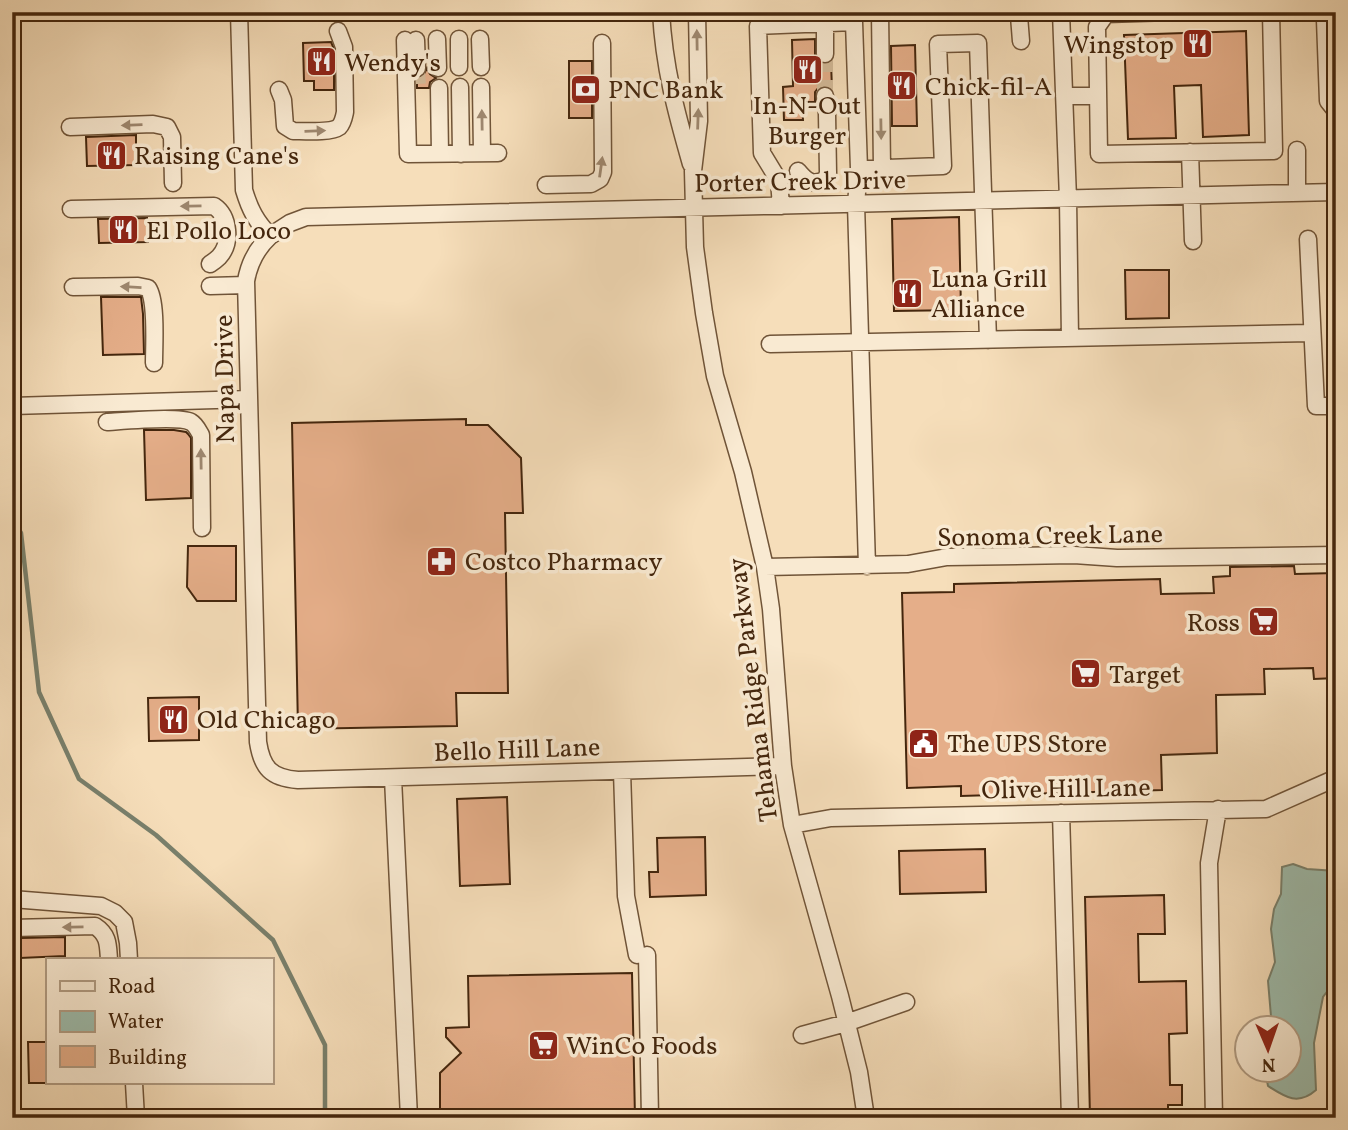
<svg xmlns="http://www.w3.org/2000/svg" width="1348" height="1130" font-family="Vollkorn,serif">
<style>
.water{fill:#9dbcac;stroke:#79806c;stroke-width:2}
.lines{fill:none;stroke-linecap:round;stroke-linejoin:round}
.stream{stroke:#79806c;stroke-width:4.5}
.building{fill:#e5ae89;stroke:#44260d;stroke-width:2}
.minor-tunnel{stroke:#d2b997;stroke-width:16;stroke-dasharray:16 8;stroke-linecap:butt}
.minor-casing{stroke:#705438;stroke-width:19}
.minor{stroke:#f9ead2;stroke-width:16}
.oneway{fill:#9e8870}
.labels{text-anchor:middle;stroke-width:7;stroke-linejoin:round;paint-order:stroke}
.poi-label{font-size:26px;fill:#44260d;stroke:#f9ead2;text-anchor:start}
.street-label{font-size:26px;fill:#44260d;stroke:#f9ead2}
</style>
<rect width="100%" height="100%" fill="#f6deba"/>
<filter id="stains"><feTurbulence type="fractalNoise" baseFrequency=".00286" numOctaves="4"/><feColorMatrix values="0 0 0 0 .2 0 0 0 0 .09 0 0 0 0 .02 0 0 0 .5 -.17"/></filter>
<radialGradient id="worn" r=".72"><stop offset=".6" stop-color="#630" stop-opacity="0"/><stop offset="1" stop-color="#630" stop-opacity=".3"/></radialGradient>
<path class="water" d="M1293,864l14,5 29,2v109l-13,17 -9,46 2,47c-18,16 -31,7 -48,-4l-3,-15 23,-1v-42h-16l-4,-47 7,-19 -4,-33 3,-20 7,-15 1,-27z"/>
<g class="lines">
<path class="stream" d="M12,519l9,14 18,159 40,87 77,56 117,105 52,105v73"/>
</g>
<path class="building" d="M1246,31l3,104 -46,2 -2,-52 -27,1 2,52 -48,1 -4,-104z
M815,39v15l1,6 8,4 7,-2 1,27 -7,-3 -6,1 -4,5v10h-13l1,18h-19l-1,-33 10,-1 -1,-46z
M331,42l3,7v41h-20v-9h-10l-1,-38z
M915,45l2,81h-25l-1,-80z
M569,61h23v57h-23z
M427,68l3,6 6,4 -6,4 -1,6h-12v-10l6,-2z
M136,135v30l-49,1 -1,-29z
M959,217l2,93 -67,1 -2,-92z
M147,218l1,24 -49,1 -1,-24z
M1125,270h44v48l-43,1z
M101,297h40l2,17 1,40 -41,1z
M466,419v6h22l33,33 2,55h-18l3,180h-52l1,33 -159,3 -6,-306z
M144,430h30l12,2 2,2 3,4v60l-45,2z
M188,546h48v55h-39l-10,-14z
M1294,566l1,8 41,-1v105l-22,1 -1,-11 -49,1 1,25 -49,1 1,58 -56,2 1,35 -201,6v-10l-54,2 -5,-195 52,-1v-8l206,-5 1,15 53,-1 -1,-16 17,-1v-9z
M199,697v43l-50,1 -1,-43z
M507,797l3,87 -50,2 -3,-87z
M705,837l1,58 -56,2 -1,-25h9l-1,-34z
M985,849l1,43 -86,2 -1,-43z
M1164,895l1,39h-27l1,48 47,-1 1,52 -18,1 1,51h12v20h-14v13h-78l-5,-221z
M65,937v19l-45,2v-20z
M632,973l3,145h-195v-45l21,-20 -15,-16v-9l23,-1 -1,-51z
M28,1042h19v41h-18z"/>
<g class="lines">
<path class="minor-tunnel" d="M417,68l1,20
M825,96v-42"/>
<defs>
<path id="minor" d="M239,12l5,178c6,20 12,31 26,46 -13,12 -21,28 -24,45l12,461c4,26 13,36 40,38l485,-14
M661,12c3,55 15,100 30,152
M697,12l2,109 -6,50 2,76 9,66 11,63 28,96 22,95 6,42 12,157 9,59 48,171 19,76 7,46
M880,12l2,156
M1015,12l4,4 2,25
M1061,12l7,187 2,139
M1170,12l-64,2 -9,13 2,127 175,-3 -3,-139
M1328,12l-3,8 3,81 8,10
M825,23v31
M437,39l1,29
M459,39v28
M480,39l1,28
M405,40l3,114 90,-1
M416,40l1,28
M460,87l1,67
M481,87l1,66
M439,88l1,66
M279,90l4,10 2,26 8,5c10,0 38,2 46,-4 4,-4 5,-10 6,-15l-1,-65 -6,-16
M1064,96h33
M70,127l83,-3 14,3 5,10 1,46
M1297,150v43
M1190,152l3,89
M859,169l84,-3 -5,-122 40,-1 10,297
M798,171c9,11 15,15 28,8l2,-6 -1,-59 -2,-18
M546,185l45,-1 9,-5 3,-7 -1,-129
M781,206l-2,-25 -17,-28 -4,-127 96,-4 5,147 -3,35 11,362
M71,209l143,-3c15,10 18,37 5,51 -3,3 -6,5 -9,7
M270,236l20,-13 16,-6 1030,-25
M1308,239l8,167h20
M210,286l36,-1
M73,287l65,-1 10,2c9,13 6,58 6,75
M770,344l541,-11
M12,406l237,-7
M107,422c16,-1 72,-6 84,0 5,3 7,8 10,13l1,93
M765,567l143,-3 39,-7 127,-2 43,3 219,-3
M622,771l4,125 11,59
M393,778l16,340
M1061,813l9,305
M792,825l39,-7 435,-9 70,-31
M12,899l89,7 14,7 9,9 4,21 1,17
M12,928l83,-2c14,9 13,20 14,34
M647,955l3,163
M802,1035l44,-12 60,-21
M134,1083l2,35
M1214,1118l-5,-255 9,-54"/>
</defs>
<use href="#minor" class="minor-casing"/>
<use href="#minor" class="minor"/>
</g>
<defs><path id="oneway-solid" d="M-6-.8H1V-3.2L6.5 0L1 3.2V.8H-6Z" transform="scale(1.75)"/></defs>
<g class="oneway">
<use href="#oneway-solid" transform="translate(697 40) rotate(-91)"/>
<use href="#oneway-solid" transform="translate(698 119) rotate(-88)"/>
<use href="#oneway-solid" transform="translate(482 120) rotate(-91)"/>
<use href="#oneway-solid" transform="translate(132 125) rotate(178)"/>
<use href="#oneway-solid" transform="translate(881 129) rotate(89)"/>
<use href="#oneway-solid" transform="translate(315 131) rotate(-2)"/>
<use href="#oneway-solid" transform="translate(601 167) rotate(-82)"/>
<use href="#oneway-solid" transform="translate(191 206) rotate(179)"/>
<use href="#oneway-solid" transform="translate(131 287) rotate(-177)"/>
<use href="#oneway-solid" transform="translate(201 459) rotate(-91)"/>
<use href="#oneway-solid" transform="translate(73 927) rotate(179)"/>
</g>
<defs>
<symbol id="restaurant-square" viewBox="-11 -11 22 22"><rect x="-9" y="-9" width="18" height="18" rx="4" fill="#8f2418" stroke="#f9ead2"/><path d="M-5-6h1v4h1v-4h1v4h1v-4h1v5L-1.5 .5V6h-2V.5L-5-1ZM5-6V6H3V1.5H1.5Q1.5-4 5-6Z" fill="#fff"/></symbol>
<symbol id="bank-square" viewBox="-11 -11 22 22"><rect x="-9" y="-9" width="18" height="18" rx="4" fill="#8f2418" stroke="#f9ead2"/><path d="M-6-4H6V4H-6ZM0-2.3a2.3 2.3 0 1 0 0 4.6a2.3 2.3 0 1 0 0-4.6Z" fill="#fff"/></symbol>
<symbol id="pharmacy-square" viewBox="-11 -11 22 22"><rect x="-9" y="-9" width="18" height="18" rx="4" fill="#8f2418" stroke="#f9ead2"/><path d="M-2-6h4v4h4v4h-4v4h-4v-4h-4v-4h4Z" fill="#fff"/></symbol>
<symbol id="supermarket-square" viewBox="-11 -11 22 22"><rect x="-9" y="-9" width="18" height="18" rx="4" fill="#8f2418" stroke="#f9ead2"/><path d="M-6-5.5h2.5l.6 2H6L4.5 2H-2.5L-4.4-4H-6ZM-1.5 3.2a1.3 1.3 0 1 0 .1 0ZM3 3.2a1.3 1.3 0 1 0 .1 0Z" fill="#fff"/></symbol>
<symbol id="civic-square" viewBox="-11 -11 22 22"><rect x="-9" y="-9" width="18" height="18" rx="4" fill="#8f2418" stroke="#f9ead2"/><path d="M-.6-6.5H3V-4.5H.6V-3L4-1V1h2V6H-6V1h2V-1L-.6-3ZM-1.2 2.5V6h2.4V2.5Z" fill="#fff"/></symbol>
</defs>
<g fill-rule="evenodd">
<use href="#restaurant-square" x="1180" y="26" width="35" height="35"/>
<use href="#restaurant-square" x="304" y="44" width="35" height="35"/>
<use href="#restaurant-square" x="790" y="52" width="35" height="35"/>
<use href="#restaurant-square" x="884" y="68" width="35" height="35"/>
<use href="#bank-square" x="568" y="72" width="35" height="35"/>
<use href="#restaurant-square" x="94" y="138" width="35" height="35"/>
<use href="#restaurant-square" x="106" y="212" width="35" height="35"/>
<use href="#restaurant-square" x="890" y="276" width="35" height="35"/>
<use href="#pharmacy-square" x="424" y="544" width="35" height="35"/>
<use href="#supermarket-square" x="1246" y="604" width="35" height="35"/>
<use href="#supermarket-square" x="1068" y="656" width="35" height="35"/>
<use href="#restaurant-square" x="156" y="702" width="35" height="35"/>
<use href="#civic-square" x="906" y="726" width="35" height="35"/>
<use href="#supermarket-square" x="526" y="1028" width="35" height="35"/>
</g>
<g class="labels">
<g class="poi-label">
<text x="1174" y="53" text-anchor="end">Wingstop</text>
<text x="344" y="71">Wendy's</text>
<text x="925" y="95">Chick-fil-A</text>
<text x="608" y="98">PNC Bank</text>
<text x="807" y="114" text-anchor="middle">In-N-Out<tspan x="807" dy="30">Burger</tspan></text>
<text x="134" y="164">Raising Cane's</text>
<text x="146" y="239">El Pollo Loco</text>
<text x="931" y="287">Luna Grill<tspan x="931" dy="30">Alliance</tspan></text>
<text x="465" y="570">Costco Pharmacy</text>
<text x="1240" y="631" text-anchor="end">Ross</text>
<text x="1109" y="683">Target</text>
<text x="197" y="728">Old Chicago</text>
<text x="947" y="752">The UPS Store</text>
<text x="566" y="1054">WinCo Foods</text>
</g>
<g class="street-label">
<text transform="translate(800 181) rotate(-1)" y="9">Porter Creek Drive</text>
<text transform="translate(224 379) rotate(-91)" y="9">Napa Drive</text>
<text transform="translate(1050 535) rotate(-1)" y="9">Sonoma Creek Lane</text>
<text transform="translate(752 690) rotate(-97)" y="9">Tehama Ridge Parkway</text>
<text transform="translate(517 749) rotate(-2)" y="9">Bello Hill Lane</text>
<text transform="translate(1066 788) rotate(-1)" y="9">Olive Hill Lane</text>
</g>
</g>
<rect width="1348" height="1130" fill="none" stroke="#f6deba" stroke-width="42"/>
<rect x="14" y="14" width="1320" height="1102" fill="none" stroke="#44260d" stroke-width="3.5"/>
<rect x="21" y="21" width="1306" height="1088" fill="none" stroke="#44260d" stroke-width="2"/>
<rect x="46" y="958" width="228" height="126" fill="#f9ead2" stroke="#b19c83" stroke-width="2"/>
<rect x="60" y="981" width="35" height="10" fill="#f9ead2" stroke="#b19c83" stroke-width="2"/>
<text x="108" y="993" font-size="21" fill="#44260d">Road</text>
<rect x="60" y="1011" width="35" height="21" fill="#9dbcac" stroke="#b19c83" stroke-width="2"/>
<text x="108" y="1028" font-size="21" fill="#44260d">Water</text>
<rect x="60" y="1046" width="35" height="21" fill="#e5ae89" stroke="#b19c83" stroke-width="2"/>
<text x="108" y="1064" font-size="21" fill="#44260d">Building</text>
<g transform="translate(1268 1049) rotate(178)"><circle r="33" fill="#f9ead2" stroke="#b19c83" stroke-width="2"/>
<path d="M0-5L12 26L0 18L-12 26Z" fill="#8f2418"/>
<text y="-10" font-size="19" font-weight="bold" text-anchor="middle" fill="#44260d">N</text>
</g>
<rect width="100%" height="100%" filter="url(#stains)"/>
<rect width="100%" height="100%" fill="url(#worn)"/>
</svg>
